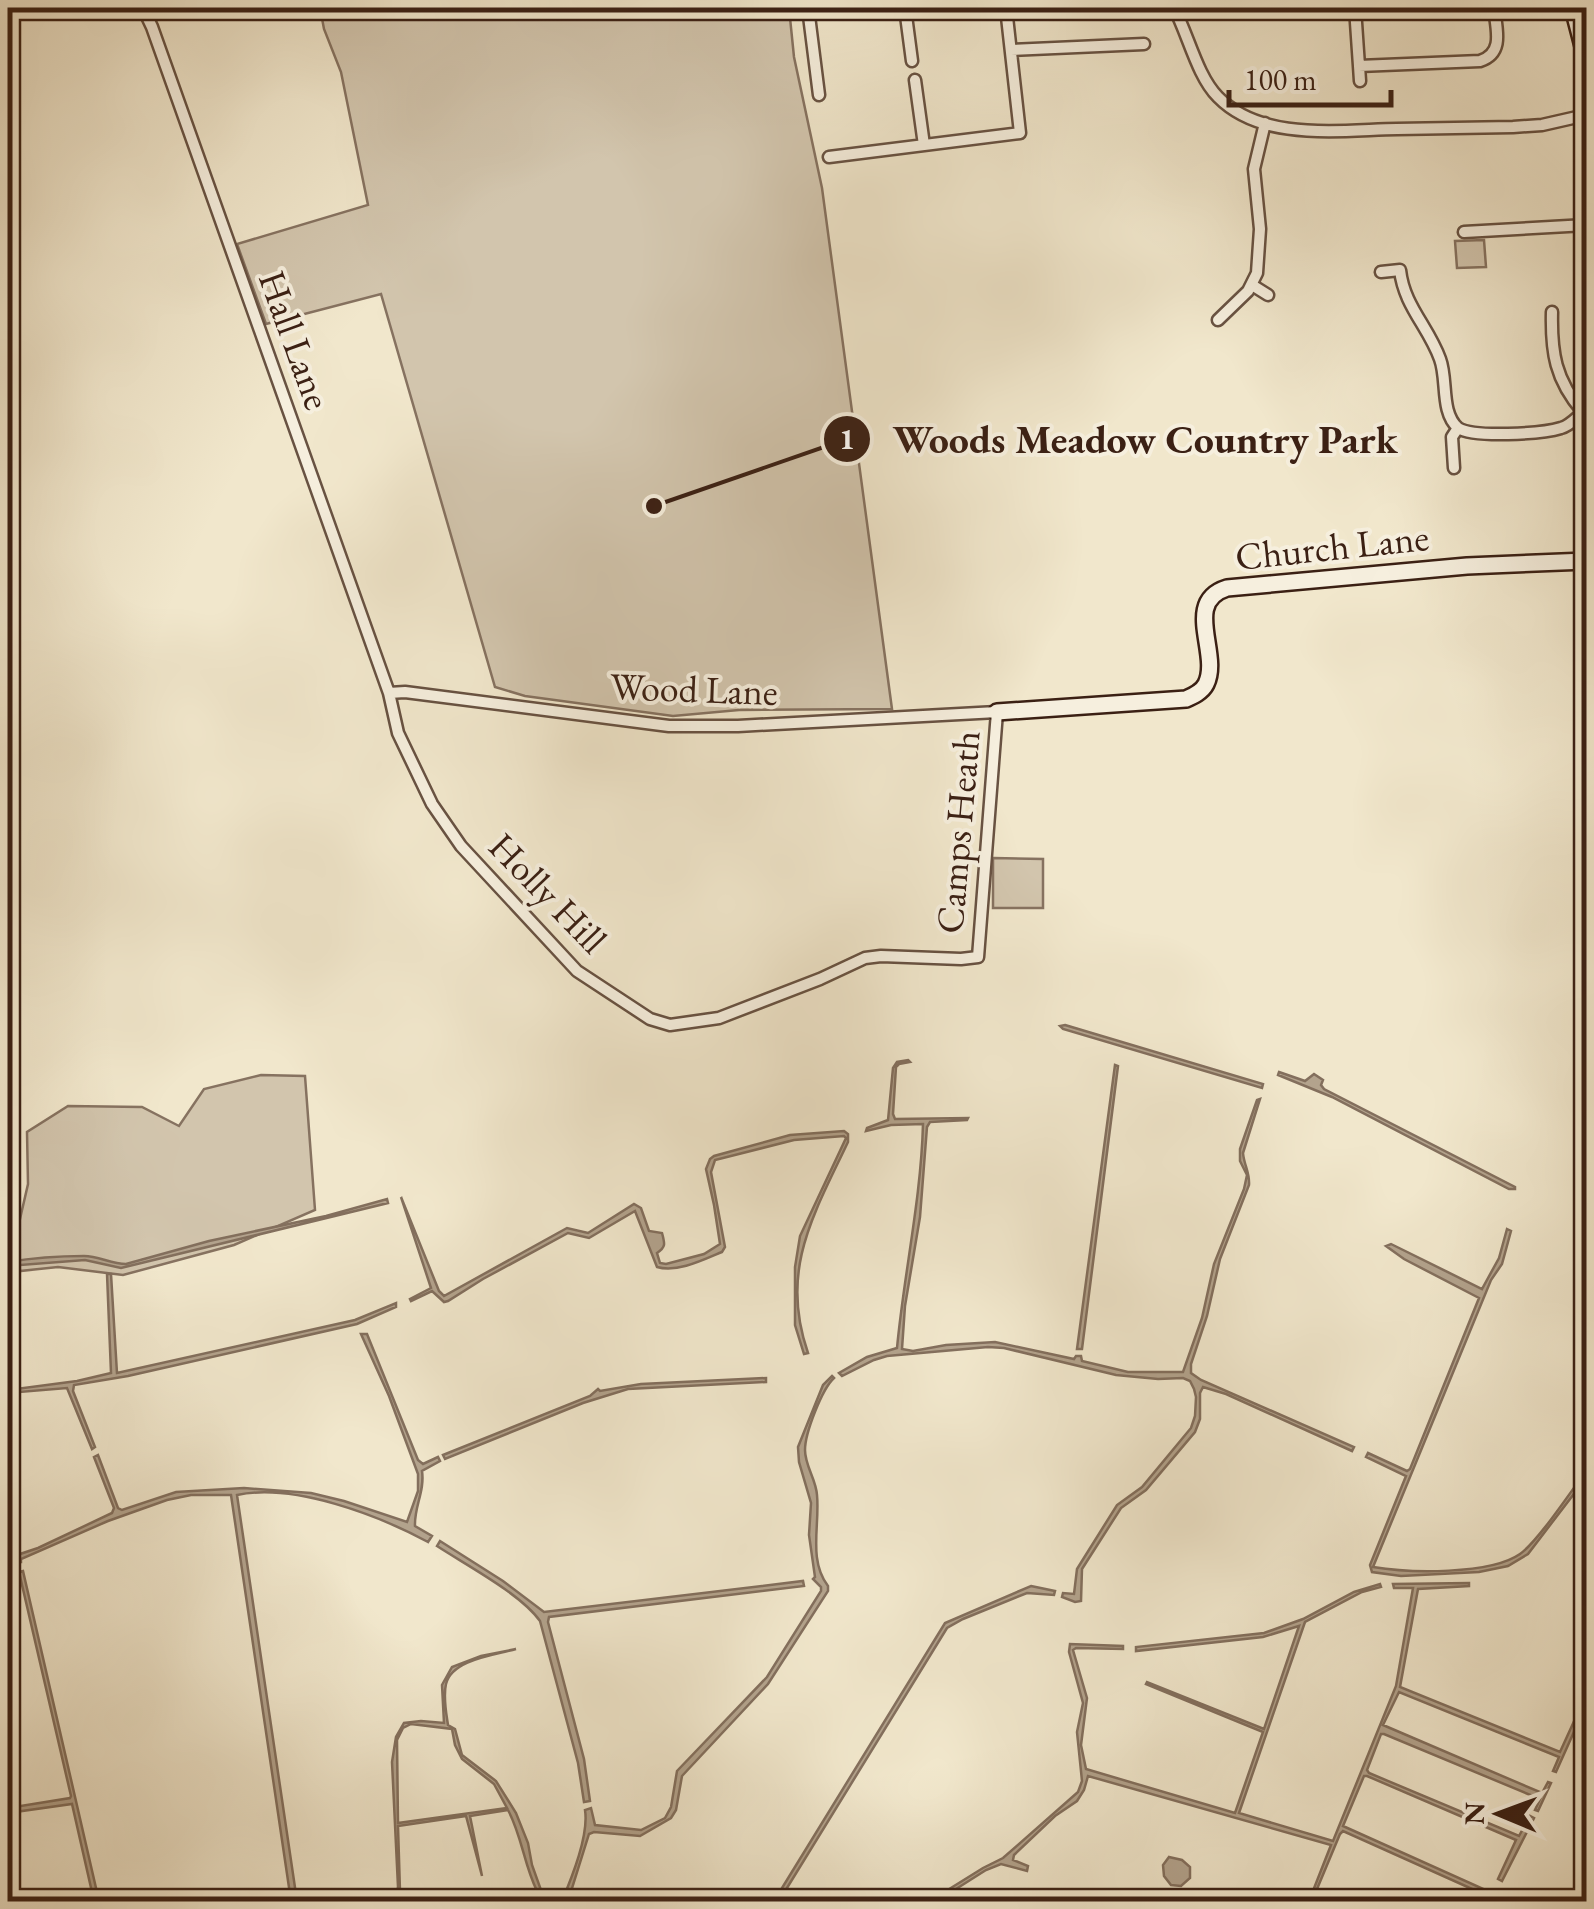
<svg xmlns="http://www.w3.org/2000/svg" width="1594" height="1909" font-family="'EB Garamond',serif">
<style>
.green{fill:#d2c5ad;stroke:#867260;stroke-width:2.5}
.water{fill:#b3a38d;stroke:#836f5d;stroke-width:2.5;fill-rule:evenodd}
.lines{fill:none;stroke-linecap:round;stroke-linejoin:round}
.street-casing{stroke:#685242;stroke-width:15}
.secondary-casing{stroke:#3b2014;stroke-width:20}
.street{stroke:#f6efde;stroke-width:10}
.secondary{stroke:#f6efde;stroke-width:15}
.labels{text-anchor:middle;stroke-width:8;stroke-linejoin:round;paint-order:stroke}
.street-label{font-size:38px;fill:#3b2014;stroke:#f6efde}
.leader{fill:none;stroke:#3b2014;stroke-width:4}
.callout-dot{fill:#3b2014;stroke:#f6efde;stroke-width:4}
.mark-label{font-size:30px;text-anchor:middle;font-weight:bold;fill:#fff}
.callout-label{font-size:40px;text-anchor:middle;font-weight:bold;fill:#3b2014;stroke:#f6efde;stroke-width:8;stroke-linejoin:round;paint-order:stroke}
</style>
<rect width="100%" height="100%" fill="#f1e7cc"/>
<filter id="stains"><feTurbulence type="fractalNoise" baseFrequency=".002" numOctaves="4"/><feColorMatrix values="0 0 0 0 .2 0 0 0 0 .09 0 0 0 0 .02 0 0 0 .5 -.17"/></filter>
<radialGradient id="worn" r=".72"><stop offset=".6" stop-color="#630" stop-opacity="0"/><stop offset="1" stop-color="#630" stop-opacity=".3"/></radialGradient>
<path class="green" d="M320,8h469l5,49 28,131 70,521 -153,1 -66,6 -148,-20 -30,-9 -114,-393 -115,30 -29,-80 131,-39 -27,-133 -17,-43z
M1484,240l2,27 -29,1 -2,-27z
M993,858l50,1v49h-50z
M261,1075l44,1 10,134 -81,35 -111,30 -65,-8 -38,4 -3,-39 11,-48 -1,-52 41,-26 74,1 37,19 25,-37z"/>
<path class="water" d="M1065,1025l198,59 -1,4 -199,-59 -3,-3z
M908,1060l2,2 -11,2 -3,3 -3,47 2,5 73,-1 -1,2 -37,2 -3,5 -7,90 -15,89 -3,43 11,2 33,-6 49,-3 79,17 2,-3h5l1,5 46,11h55l19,-54 12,-54 30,-75 3,-14 -7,-14v-12l17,-49 3,-1 -17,54c1,12 7,20 6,32l-29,74 -13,57 -16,48v9l10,7 153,67 -2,4 -126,-57 -23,-7 -3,6v26l-5,13 -49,58 -25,18 -39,61 -1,32 -6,1 -13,-5 1,-4 11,1 3,-25 40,-64 25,-18 49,-59 4,-12 1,-19 -2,-8 -4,-8 -7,-3 -25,1 -42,-4 -112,-27 -16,-1 -101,9 -13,4 -32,16 -3,-3 28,-16 30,-9c7,-75 24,-148 26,-224l-32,1 -25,6 1,-3 21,-8 5,-52 4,-6z
M1115,1065l3,1 -36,283h-5z
M1279,1072l26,9 9,-7 9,6 -2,5 3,4 191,98v2h-6l-177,-92 -54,-22z
M844,1131l4,3v8c-34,72 -69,128 -40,211l-4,1 -9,-29v-58l5,-31 46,-98 -2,-2 -50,4 -79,20 -4,12 14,75 -3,5c-19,8 -45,21 -65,15l-22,-56 -46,27 -21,-5 -85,46 -35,22 -4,1 -12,-11 -21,10 -1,-2 21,-11 -30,-91 38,94 5,5 123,-68 21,5 46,-29 7,4 8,23 13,2c3,11 4,14 -5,20l3,10 6,1 38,-10 16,-10 -6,-39 -8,-36 4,-10 4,-3 76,-21z
M387,1199l1,4 -267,65 -36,-8 -77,6v-4c24,-4 51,-6 76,-6 15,0 27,8 42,8l83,-23 117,-25z
M1507,1229l4,2 -9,33 -11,16 -118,287c36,6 117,8 147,-13 18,-13 49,-60 64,-80l2,4 -58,76 -20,12 -29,6 -78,4 -29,-4 -2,-7 36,-89 -40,-19 2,-4 39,18 3,-2 69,-171 -75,-39 -18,-13 5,-2 91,45 17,-31z
M107,1274h4l6,99 238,-53 41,-17v4l-39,17 -229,52 -54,9 -1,6 22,56 -3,2 -25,-61 -59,5v-3l69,-9 34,-8z
M361,1334h6l51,126 5,4 15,-7 2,4 -18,10c3,20 -8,36 -7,55l17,10 -4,6c-50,-27 -134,-59 -191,-47l60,406h-6l-60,-406h-40l-24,5 -59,21 -87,38v3h-13v-4l30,-10 74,-35 2,-5 -20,-51 4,-2 20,53 4,2 54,-18 68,-4 67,5 33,8 63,21 11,-31v-17l-29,-78z
M832,1376l2,2c-12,11 -29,55 -29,72 0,16 11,29 12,45 3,30 -9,65 11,91v5l-60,93 -86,92 -6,34 -5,8 -31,18 -46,-4 -5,2 -21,67h-6c10,-24 27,-66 23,-91l6,-2 4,17 46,5 24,-12 6,-11 6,-36 90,-94 54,-86v-4l-8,-8 2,-2 -6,-42 2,-32 -12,-41 -1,-15 25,-62z
M766,1378v4l-138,7 -45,14 -138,56 -2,-4 147,-59 8,-7 2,2 41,-7z
M440,1541l63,40 41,31 259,-31 1,5 -255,31 -1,5 36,137 6,42 -6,1 -6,-39 -38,-142c-19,-27 -74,-56 -103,-75z
M23,1571l76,330h-5l-22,-97 -64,9v-5l62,-10 1,-2 -52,-224z
M1469,1583v3l-51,3 -18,98 160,65 26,-57v10l-30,67 -3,-1 6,-14 -160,-65 -16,33 159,68 6,-11 3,1 -13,28 -3,-1 5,-11 -156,-65h-3l-14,36 2,3 150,63 11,-20 4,2 -32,63 -4,-2 18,-39 -149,-64h-3l-21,50 149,67 2,-3 3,2 -3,9h-5l1,-4 -147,-66 -3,3 -28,67h-3l22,-56 -243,-69 -4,14 -7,11 -22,15 -41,39 -1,5 15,6 -1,5 -26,-7 -15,6 -49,31h-7l53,-33 20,-10 75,-66 4,-11 -5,-49 6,-29 -14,-51 1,-8 53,2v3l-47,-1 -3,2 14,48 -6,47 5,24 149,44 28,-81 -117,-48 1,-2 117,47 35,-103 -36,11 -127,14v-4l128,-14 39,-14 51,-27 26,-8 1,3 -19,5 -57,30 -66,191 94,28 63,-155 17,-98h-19l-1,-4z
M1031,1586l24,5 -1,4 -27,-2 -64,26 -16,9 -168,273h-5l171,-278z
M516,1649c-20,6 -64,10 -70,35 -3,13 0,28 2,41l7,4 7,26 34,26 20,32 12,30 4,22 9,25 -4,1c-13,-26 -15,-55 -29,-81l-38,6 12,60 -16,-60 -68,10 2,65 -2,10h-4l4,-14 -6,-125 4,-25 8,-14 17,-2 23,2 -2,-38 10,-18 29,-11zM411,1724l41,5 3,16 7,14 32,25 13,24 -109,15 -1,-83 6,-12z
M1169,1857l13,3 8,7v11l-9,8 -10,-1 -7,-9 -1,-11z"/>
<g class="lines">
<defs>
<path id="street" d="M143,8l9,19 237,666 9,40 34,71 29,42 116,125 73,48 20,6 49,-7 101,-39 45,-21 16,-2 80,3 17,-2 19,-245 -259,14h-69l-264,-34 -16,1
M808,8l11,87
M905,8l7,53
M1174,8c14,26 23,68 44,89 44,45 122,33 179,32 39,-1 78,-1 116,-2l29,-2 44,-10
M1355,8l4,58 121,-5c25,-8 16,-33 14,-53
M1011,50l133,-6
M1359,66l1,15
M915,80l9,65
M829,157l191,-24 -14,-125
M1464,232l122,-7
M1381,272l19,-2c4,36 28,56 40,89 8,21 0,53 18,69l-6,9 2,31
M1252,285l16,10
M1552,312c-1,40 3,68 31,100
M1218,320l30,-29 9,-18 3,-44 -6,-60 11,-46
M1458,428c16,10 83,6 103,0 9,-2 17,-12 25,-18"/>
<path id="secondary" d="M1573,8l13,50
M997,712l189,-13c7,-3 16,-7 20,-15 15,-30 -24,-82 21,-96l240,-22 119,-5"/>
</defs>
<use href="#street" class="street-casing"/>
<use href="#secondary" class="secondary-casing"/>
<use href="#street" class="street"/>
<use href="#secondary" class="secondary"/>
</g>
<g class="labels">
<g class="street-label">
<text transform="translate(295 340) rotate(70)" y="13">Hall Lane</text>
<text transform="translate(1332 547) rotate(-6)" y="13">Church Lane</text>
<text transform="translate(694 689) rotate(2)" y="13">Wood Lane</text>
<text transform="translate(958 832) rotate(-85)" y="13">Camps Heath</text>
<text transform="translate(548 893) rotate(46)" y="13">Holly Hill</text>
</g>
</g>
<path class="leader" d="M654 506L847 439"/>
<g class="callout-dot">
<circle cx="654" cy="506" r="10"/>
<circle cx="847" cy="439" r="25"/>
</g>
<g class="mark-label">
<text x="847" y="449">1</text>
</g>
<g class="callout-label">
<text x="1145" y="453">Woods Meadow Country Park</text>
</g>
<rect width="1594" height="1909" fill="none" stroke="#f1e7cc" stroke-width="40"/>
<rect x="10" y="10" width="1574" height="1889" fill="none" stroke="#3b2014" stroke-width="5"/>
<rect x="20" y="20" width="1554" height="1869" fill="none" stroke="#3b2014" stroke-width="2.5"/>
<g transform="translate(1499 1814) rotate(271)" stroke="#f6efde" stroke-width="8" paint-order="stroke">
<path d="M0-8L18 38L0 25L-18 38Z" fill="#3b2014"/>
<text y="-15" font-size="28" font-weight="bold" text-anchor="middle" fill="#3b2014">N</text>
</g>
<path d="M1229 90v15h162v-15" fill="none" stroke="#3b2014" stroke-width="5"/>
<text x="1244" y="90" font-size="30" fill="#3b2014" stroke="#f6efde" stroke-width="8" paint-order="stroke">100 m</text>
<rect width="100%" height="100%" filter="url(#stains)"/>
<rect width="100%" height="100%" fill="url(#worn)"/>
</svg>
